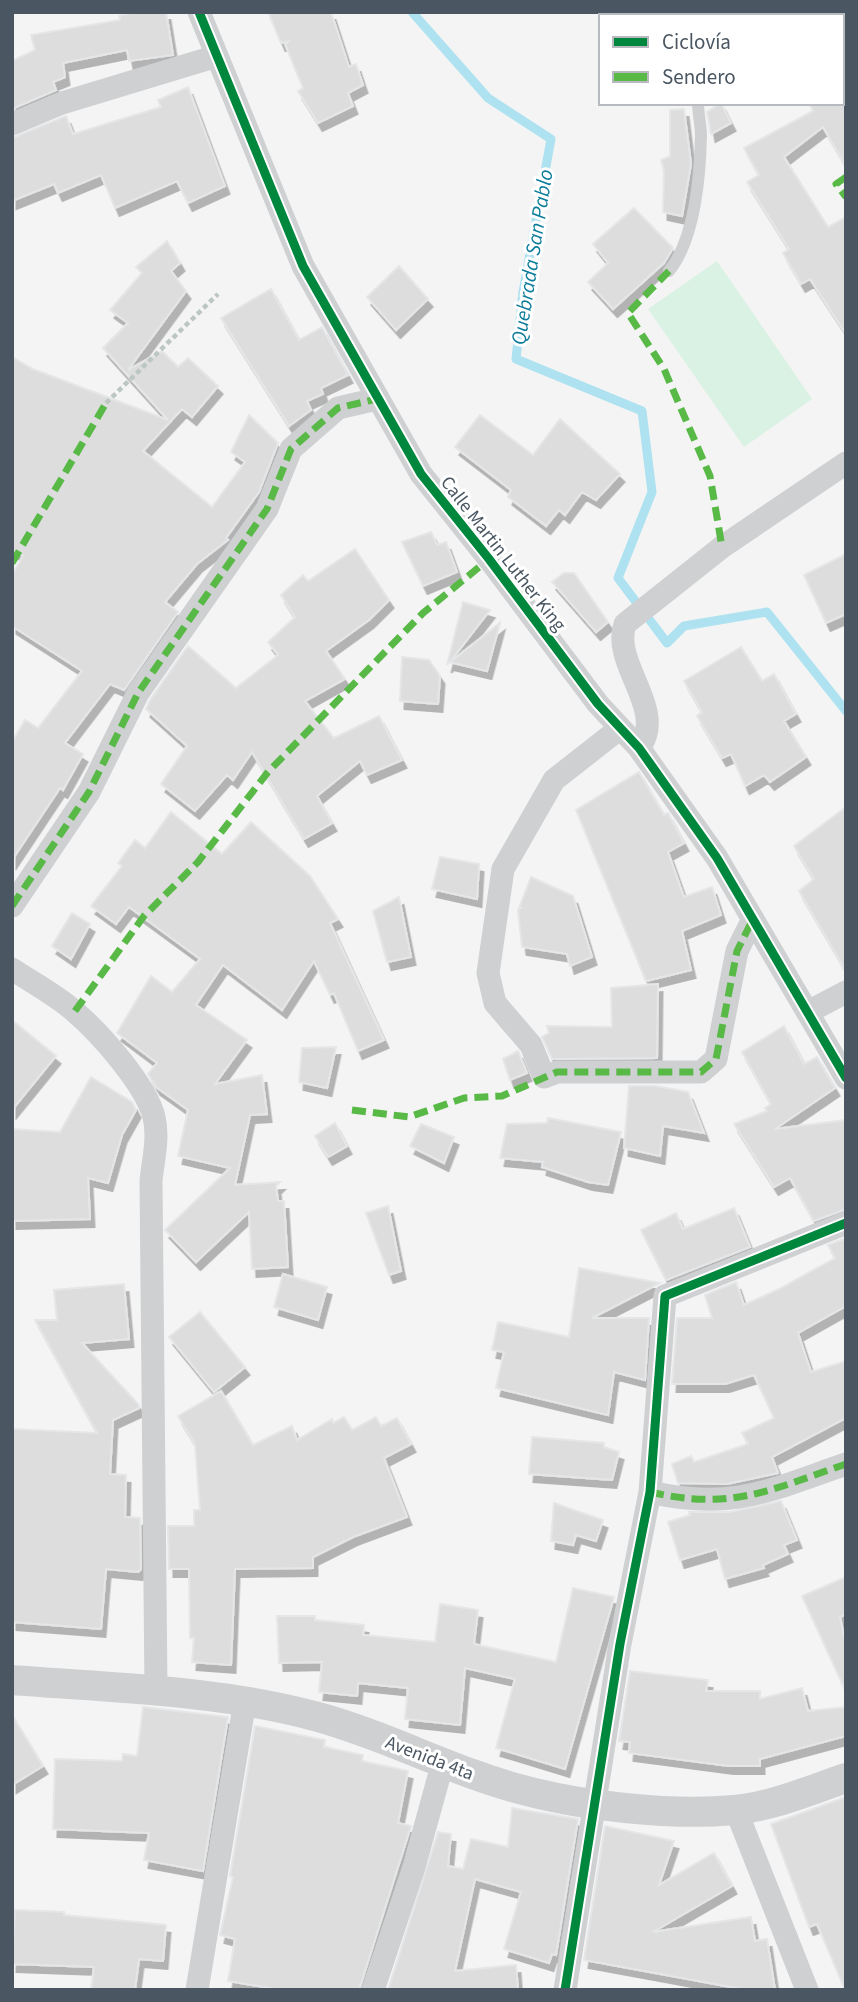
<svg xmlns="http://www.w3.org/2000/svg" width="858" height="2002" font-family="'Source Sans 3',sans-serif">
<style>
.green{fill:#d9f2e3}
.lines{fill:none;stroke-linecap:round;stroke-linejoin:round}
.stream{stroke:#aee2f0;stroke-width:9}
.building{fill:#ddddde;stroke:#e5e6e7;stroke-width:2;filter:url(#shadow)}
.path{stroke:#bcc7c4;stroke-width:4.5;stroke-dasharray:5 3.5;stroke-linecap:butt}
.service{stroke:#ced0d2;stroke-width:12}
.minor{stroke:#ced0d2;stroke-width:23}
.tertiary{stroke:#ced0d2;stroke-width:30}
.quiet{stroke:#58b947;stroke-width:7;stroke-dasharray:14 7;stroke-linecap:butt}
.cycleway-casing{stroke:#fff;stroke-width:13}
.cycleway{stroke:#00873e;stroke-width:9}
.labels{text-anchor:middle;stroke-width:6;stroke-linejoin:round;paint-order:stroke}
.street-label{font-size:19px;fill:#4a5661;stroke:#fff}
.water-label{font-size:21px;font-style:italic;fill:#0c7c9b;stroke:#fff}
</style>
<defs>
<filter id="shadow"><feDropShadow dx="4.5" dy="8" stdDeviation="0" flood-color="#0004"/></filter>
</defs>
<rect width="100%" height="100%" fill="#f4f4f4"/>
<path class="green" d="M717,261l95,138 -68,48 -96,-138z"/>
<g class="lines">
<path class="stream" d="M412,12l76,86 63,41 -28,153 -7,67 126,52 10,81 -34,86 49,65 17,-17 83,-14 79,99"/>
</g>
<path class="building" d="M135,12h31l7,43 -44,6 -2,-11 -64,13 2,14 -12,5 3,8 -44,19v-48l23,-11 -4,-15 89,-15 -1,-4z
M268,12h63l18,55 7,-3 7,21 -15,8 5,13 -35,17 -20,-32 5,-3 -18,-44 5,-3 -9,2z
M188,87l37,99 -37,17 -11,-22 -62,27 -14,-33 -43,18 -4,-9 -42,17v-63l54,-22 7,18 88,-27 -3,-7z
M846,94v72l-23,-39 -39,30 44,70 18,-10v117l-36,-55 -9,5 -18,-31 6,-4 -42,-67 12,-7 -15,-27 69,-37 -4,-8h33v-8z
M721,103l10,20 -20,11 -4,-22z
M684,109l7,55 -9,52 -19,-4 1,-41 -3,-11 9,-4v-46z
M634,208l39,40 -9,15 -51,46 -25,-27 20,-19 -15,-19z
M167,241l13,22 -9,8 15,20 -58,79 34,-19 16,16 10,-9 30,28 -26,31 -10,-8 -39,42 69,56 33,-45 -14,-10 18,-37 29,28 -19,49 -33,46 2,2 -31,24 -32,38 13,10 -54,78 -14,-6 -45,59 18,11 -20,36 -3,-2 -48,72v-118l13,-22 13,8 44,-57 -70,-45v-51l11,-19 -11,-6v-193l21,12 135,51 -65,-72 25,-25 -18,-13 32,-37 -6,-6z
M399,266l29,33 -32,31 -29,-33z
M271,289l28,51 23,-13 26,48 -27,13 2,6 -16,7 4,9 -22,16 -68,-108z
M480,415l53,40 27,-36 60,55 -24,26 -14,-8 -17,23 -6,-5 -13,16 -38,-29 3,-7 -56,-43z
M431,532l6,13 9,-3 11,30 -34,14 -21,-44z
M355,549l34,51 -20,20 -43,31 19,28 -40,22 29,37 45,-22 23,44 -35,15 -7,-14 -43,35 15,27 -28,16 -52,-87 -19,28 -6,-5 -32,36 -34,-27 26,-38 -41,-37 4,-9 38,-54 48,42 42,-33 -10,-13 27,-25 -14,-22 22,-20 5,6z
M846,554v60l-20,9 -22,-48z
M564,573h10l34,49 -12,10 -44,-50z
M463,602l27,8 -40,52 50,-39 -13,48 -38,-9 -2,3z
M741,647l21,34 12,-7 22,40 -12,7 22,36 -36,25 -6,-7 -19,11 -14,-32 -9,4 -25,-42 5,-4 -18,-31z
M402,657l27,3 11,16 -2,28 -38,-3z
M639,772l25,43 4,-2 16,30 -16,9 16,45 28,-10 9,28 -39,16 9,39 -45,11 -70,-171z
M846,807v164l-47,-80 15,-12 -20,-33z
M171,812l51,42 29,-32 59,54 28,43 -8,4 54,117 -26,11 -24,-58 -4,2 -16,-34 -32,49 -59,-45 -27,40 51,35 -32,44 47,-9 5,39 -17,1 -15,70 45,-3 -4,4 2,15h6l4,66 -36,2 -3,-57 -53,50 -31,-32 65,-62 -52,-12 10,-46 -32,-23 -8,-13 9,-11 -40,-30 34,-57 21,16 28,-33 -71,-52 -13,17 -25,-18 31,-40 -4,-3 17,-23 10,8z
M440,857l39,7 -2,35 -45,-10z
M531,877l42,19 19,61 -22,9 -3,-12 -45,-7 -4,-37 3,-2h-2z
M399,897l12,60 -24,5 -14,-51z
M72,913l18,11 -19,35 -19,-13z
M658,984l-1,74 -105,1 -10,-22 7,-4 -2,-7 65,1 -1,-39z
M12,1020l44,36 -44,54z
M784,1026l20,38 13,-7 18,31 -60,41 71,-9v89l-32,12 -24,-43 -16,9 -40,-63 33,-13 -2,-3 6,-4 -29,-52z
M336,1047l-9,41 -28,-6 3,-34z
M518,1051l9,22 -17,7 -7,-21z
M91,1077l41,25 4,8 -14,25 -14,48 -20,-5 2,41 -78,2v-92l48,3z
M629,1086h26l33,6 16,41 -41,-7 -3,30 -36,-8z
M548,1118l73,14 -13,53 -20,-3 -46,-15 1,-5 -43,-4 7,-34 40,-1z
M335,1123l12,23 -19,11 -13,-21z
M421,1124l33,13 -10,26 -34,-17z
M388,1206l13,65 -12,4 -23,-62z
M734,1208l16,39 -84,33 -25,-50 35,-17 7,16z
M846,1238v68l-48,27 13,39 35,-11v57l-74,39 6,16 -51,11 -49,-1 -6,-19 19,-8 3,6 54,-18 -6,-11 32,-15 -20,-43 -29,9h-53l5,-66h35l-7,-23 31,-13 8,23 35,-16 56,-31 -7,-13z
M579,1268l81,15 -68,35h57l-4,62 -31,-8 -6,43 -112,-27 8,-36 -12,-2 6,-28 71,15z
M283,1274l44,13 -9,33 -44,-13z
M124,1284l5,55 -47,4 57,62v3l-26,12 -3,54 16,1 -1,42 15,1 1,51 -3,3 -32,-3 -5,60 -89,-7v-193l85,4 -62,-113h22l-3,-30z
M200,1312l45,55 -31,25 -45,-55z
M221,1391l32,54 39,-19 5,14 35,-21 1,4 11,-6 8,13 24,-13 5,9 16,-8 14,26 -27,14 23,59 -54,20 -40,20v11l-78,1 -4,96 -39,-3 2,-24h-4l-1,-69h-20l-1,-43h26v-16h6l-5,-66 -17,-28z
M532,1437l72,6v4l15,5 -7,28 -83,-6z
M781,1501l16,39 -13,5 4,9 -25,11 1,3 -39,11 -8,-30 -37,11 -12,-38 22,-7 -1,-3h41z
M554,1503l49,17 -7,21 -20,-6 -3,10 -22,-4z
M846,1577v37l-6,3 6,30v45l-44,-96z
M573,1588l41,9 -49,172 -69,-21 19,-69 -50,-11 -5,57 -55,-6 3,-31 -50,-5 -1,13 -38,-4 3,-30 -43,1 -2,-47h38v4l49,5 -1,10 72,7 5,-38 38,6 -4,34 82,18z
M630,1671l78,9 -2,11h54v8l42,-11 6,23 38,-4v29l-86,23v7h-31l-100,-13 1,-11 -11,-1z
M143,1707l85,10 -25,154 -59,-11 5,-27 -96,-4 2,-70 67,2 1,-7 14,2z
M12,1715l31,51 -31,19z
M255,1726l70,14 -1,7 39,8 -1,6 46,10 -10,52 13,3 -52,164h-77l-54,-9 7,-42 -15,-4 13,-58 -3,-1z
M846,1797v193h-1l-28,-66 -8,3 -38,-103z
M512,1808l66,11 -22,136 -4,-1 -3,9 -45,-14 17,-57 -46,-13 -20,92 61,-6 2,25h-130l50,-158 13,2 -3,32 15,3 8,-30 37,8z
M605,1826l69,15 -15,44 55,-32 18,33 -79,46 98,-15 4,24 12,-2 8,51h-28l-163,-30z
M15,1910l49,2v3l102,10 -3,36 -24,-2 -4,31h-44l3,-23 -82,-3z"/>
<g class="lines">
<path class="path" d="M106,403l112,-109"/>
<path class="service" d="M646,12l2,4
M669,271c26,-32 31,-95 32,-135 0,-11 -3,-22 -3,-33"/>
<path class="minor" d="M199,12l104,254 118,208 68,85 109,145 41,44 78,110 129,220
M12,124l50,-21 155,-47
M619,729l-65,51 -51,89 -15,104 7,30 36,42 13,32 13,-5h144l15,-13 21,-108 16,-32
M639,748c29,-38 -28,-84 -14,-124l97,-77 124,-84
M12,906l77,-114 49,-99 129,-184 24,-60 47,-41 39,-9
M12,969c21,14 44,26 62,42 26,22 72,74 80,106 5,21 -1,43 -3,64l5,510
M808,1012l38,-20
M650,1492c82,19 120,-2 196,-28
M736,1810l71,180
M197,1990l48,-289
M373,1990l41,-123 29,-105
M565,1990l55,-346 30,-152 15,-196 181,-73"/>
<path class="tertiary" d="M12,1680c102,8 207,10 306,37 70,19 135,55 205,73 59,16 149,26 211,20 37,-3 76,-20 112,-32"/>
<path class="quiet" d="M846,177l-10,7 10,13
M669,271l-41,42 36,56 46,107 12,71
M12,563l94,-160
M12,906l77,-114 49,-99 129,-184 24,-60 47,-41 39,-9
M75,1011l69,-95 54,-54 70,-90 155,-159 66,-54
M352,1110l57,7 55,-19 38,-2 55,-24h144l15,-13 21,-108 16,-32
M650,1492c82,19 120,-2 196,-28"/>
<defs>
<path id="cycleway" d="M199,12l104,254 118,208 68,85 109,145 41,44 78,110 129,220
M565,1990l55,-346 30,-152 15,-196 181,-73"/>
</defs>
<use href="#cycleway" class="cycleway-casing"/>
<use href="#cycleway" class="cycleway"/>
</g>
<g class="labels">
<g class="street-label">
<text transform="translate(504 553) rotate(52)" y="7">Calle Martin Luther King</text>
<text transform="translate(430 1757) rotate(21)" y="7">Avenida 4ta</text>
</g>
<g class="water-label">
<text transform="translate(532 257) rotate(-81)" y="7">Quebrada San Pablo</text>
</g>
</g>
<rect width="858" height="2002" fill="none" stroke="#4a5661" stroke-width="28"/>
<rect x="599" y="14" width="245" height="91" fill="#ffffff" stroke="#b7bbc0" stroke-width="2"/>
<rect x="613" y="37" width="35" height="10" fill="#00873e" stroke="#b7bbc0" stroke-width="2"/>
<text x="662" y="49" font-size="21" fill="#4a5661">Ciclovía</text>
<rect x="613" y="72" width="35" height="10" fill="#58b947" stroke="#b7bbc0" stroke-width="2"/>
<text x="662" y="84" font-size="21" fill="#4a5661">Sendero</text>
</svg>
